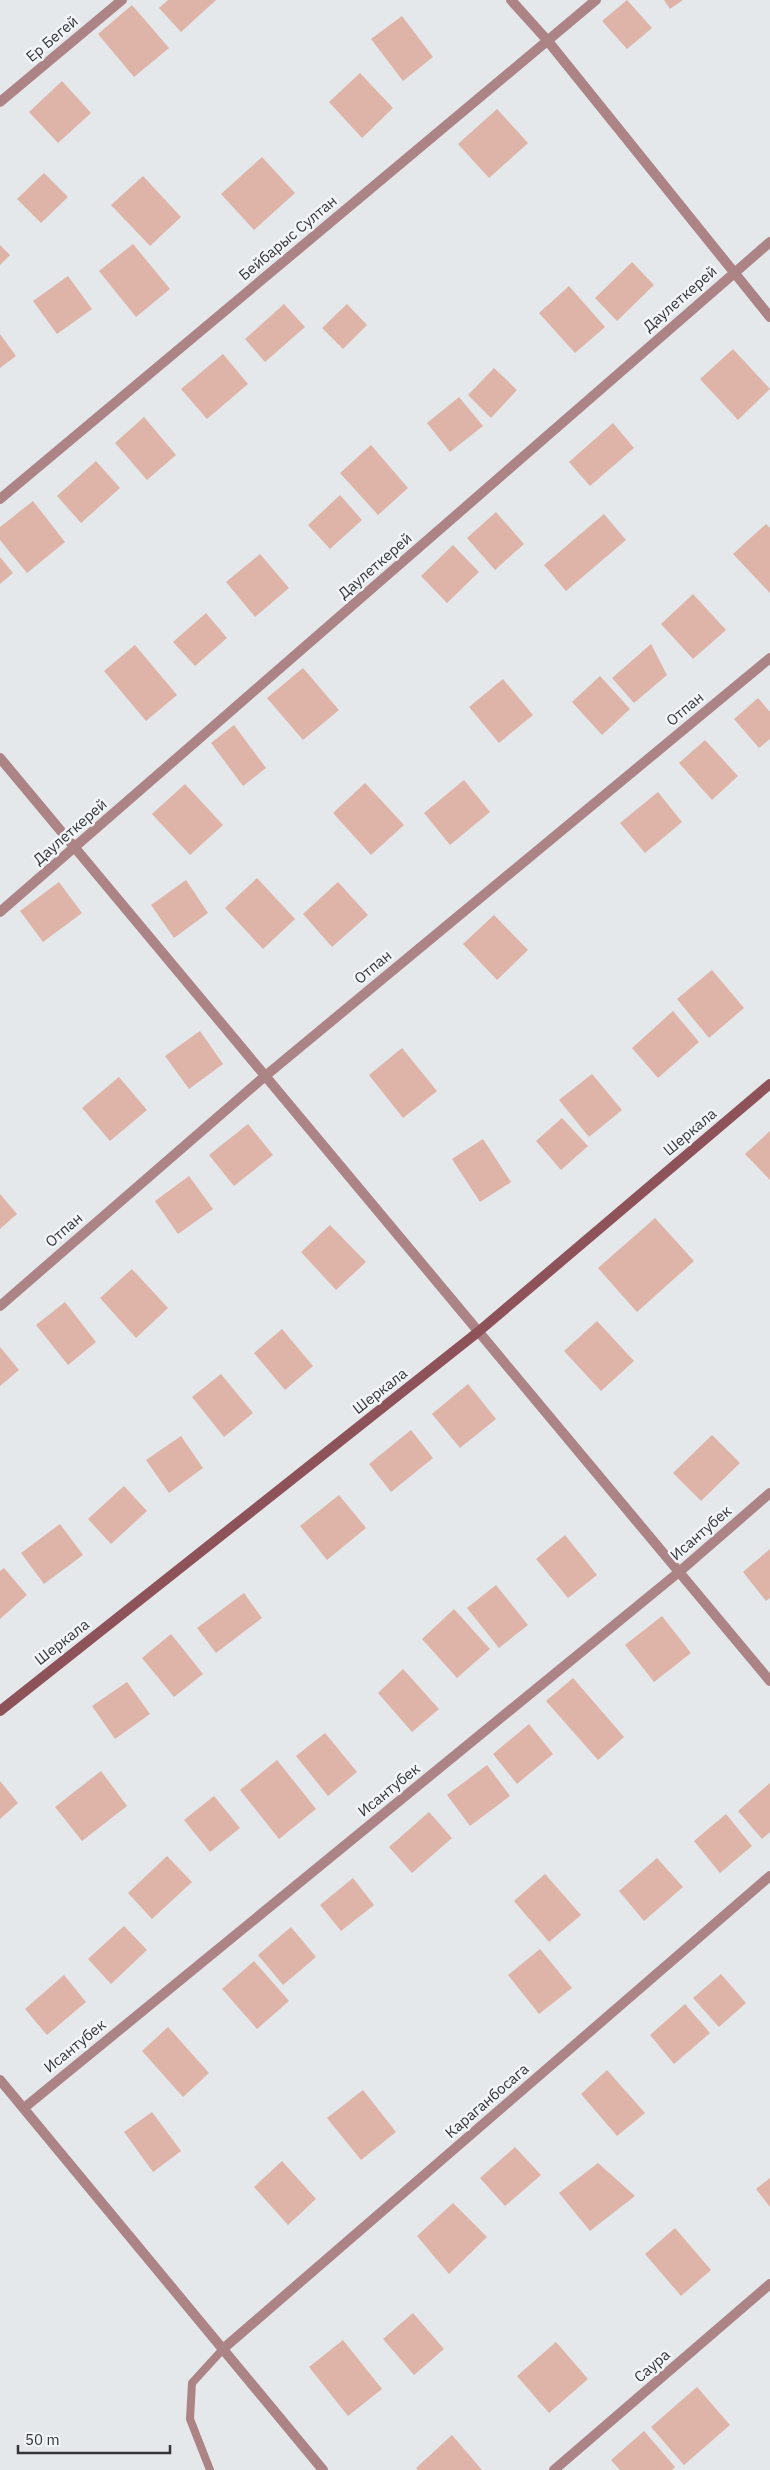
<svg xmlns="http://www.w3.org/2000/svg" width="770" height="2470" font-family="'IBM Plex Sans',sans-serif">
<style>
.building{fill:#deb3a8}
.lines{fill:none;stroke-linecap:round;stroke-linejoin:round}
.lane{stroke:#ad8486;stroke-width:8}
.street{stroke:#ad8486;stroke-width:10}
.secondary{stroke:#8d5358;stroke-width:10}
.labels{text-anchor:middle;stroke-width:5;stroke-linejoin:round;paint-order:stroke}
.street-label{font-size:15px;fill:#333536;stroke:#f2f5f8}
</style>
<rect width="100%" height="100%" fill="#e5e8eb"/>
<path class="building" d="M168,0h48l-35,32 -22,-24z
M627,0l25,28 -25,21 -25,-28z
M664,0h19l-13,9z
M132,5l37,43 -35,29 -36,-43z
M402,16l31,41 -30,24 -32,-42z
M360,73l33,35 -31,30 -33,-36z
M62,81l29,32 -33,30 -29,-31z
M497,109l31,34 -39,35 -31,-34z
M262,157l33,36 -41,37 -33,-36z
M44,173l24,24 -27,26 -24,-24z
M143,176l38,41 -31,29 -39,-41z
M133,244l37,45 -34,28 -37,-46z
M0,245l10,10 -10,10z
M632,262l22,23 -37,36 -22,-23z
M68,276l24,33 -35,25 -24,-33z
M569,286l36,41 -30,26 -36,-40z
M284,304l21,23 -40,35 -20,-23z
M347,304l20,21 -24,24 -21,-21z
M0,334l16,22 -16,12z
M733,349l37,40 -32,31 -38,-41z
M223,354l25,30 -41,35 -26,-30z
M494,368l23,22 -26,28 -23,-23z
M459,397l24,29 -33,26 -23,-29z
M144,417l32,38 -29,25 -32,-37z
M613,423l21,25 -44,38 -21,-24z
M371,445l37,43 -30,27 -38,-42z
M96,461l24,27 -39,35 -24,-27z
M340,495l22,25 -32,29 -22,-24z
M33,501l32,41 -38,31 -27,-33v-13z
M496,512l28,32 -29,26 -28,-32z
M604,514l22,26 -60,51 -22,-26z
M766,524l4,4v65l-37,-39z
M453,545l26,27 -32,31 -26,-27z
M260,554l29,34 -34,29 -29,-35z
M0,557l13,16 -13,11z
M693,594l33,36 -33,29 -32,-35z
M206,613l21,25 -32,28 -22,-24z
M651,644l16,31 -33,28 -22,-25z
M135,645l42,50 -31,26 -42,-50z
M303,668l36,42 -36,30 -36,-42z
M600,676l30,33 -28,26 -30,-33z
M503,679l30,36 -34,28 -30,-36z
M758,698l12,14v27l-11,9 -25,-29z
M234,725l32,43 -23,18 -32,-43z
M705,740l33,36 -26,24 -33,-37z
M464,780l26,32 -40,33 -26,-32z
M365,783l39,42 -33,30 -38,-42z
M185,784l38,41 -33,30 -38,-41z
M658,792l24,30 -37,31 -25,-30z
M257,878l38,41 -32,30 -38,-41z
M186,880l22,33 -34,25 -23,-33z
M59,882l23,31 -39,29 -23,-31z
M338,882l30,33 -36,32 -29,-33z
M494,915l34,35 -31,30 -34,-36z
M712,970l32,38 -35,30 -32,-39z
M673,1011l26,31 -41,36 -26,-30z
M200,1031l23,33 -34,25 -24,-33z
M402,1048l35,43 -34,27 -34,-43z
M592,1074l30,36 -33,27 -30,-37z
M119,1077l28,33 -37,31 -28,-33z
M562,1118l26,28 -27,24 -25,-29z
M248,1124l25,31 -39,31 -25,-31z
M770,1131v49l-25,-26z
M483,1139l28,43 -31,20 -28,-43z
M189,1176l24,33 -35,25 -23,-33z
M0,1194l17,20 -17,15z
M655,1218l39,43 -57,51 -39,-44z
M330,1225l36,37 -30,28 -35,-38z
M132,1269l36,39 -32,30 -36,-40z
M65,1302l31,40 -28,23 -32,-40z
M597,1321l37,40 -33,30 -37,-40z
M282,1329l31,37 -28,24 -31,-37z
M0,1347l19,23 -19,16z
M221,1374l32,39 -29,24 -32,-40z
M468,1384l28,35 -36,29 -28,-34z
M411,1430l22,28 -42,34 -22,-28z
M712,1435l28,28 -39,38 -28,-28z
M181,1436l22,32 -34,25 -23,-33z
M124,1486l23,25 -36,33 -23,-25z
M339,1495l27,33 -39,32 -27,-34z
M60,1524l23,31 -39,29 -23,-31z
M565,1535l32,40 -29,23 -32,-39z
M770,1549v49l-4,3 -23,-29z
M4,1568l23,27 -27,24v-48z
M496,1585l32,40 -29,23 -32,-40z
M244,1593l18,25 -46,35 -19,-25z
M454,1609l36,40 -33,29 -35,-39z
M662,1616l29,37 -37,29 -29,-37z
M171,1634l32,40 -29,23 -32,-39z
M403,1669l36,40 -27,23 -34,-39z
M573,1678l51,59 -26,23 -52,-59z
M127,1682l23,32 -35,25 -23,-33z
M529,1724l24,30 -36,30 -24,-30z
M325,1733l32,39 -29,24 -32,-40z
M277,1760l39,49 -37,30 -39,-49z
M487,1765l23,31 -40,30 -23,-31z
M101,1771l26,35 -45,35 -27,-34z
M0,1781l18,22 -18,16z
M770,1783v49l-8,7 -24,-28z
M214,1796l26,32 -30,24 -26,-32z
M429,1812l23,26 -40,35 -23,-26z
M726,1814l26,32 -32,27 -26,-32z
M167,1856l25,26 -40,37 -24,-26z
M657,1858l26,29 -39,34 -25,-30z
M545,1874l36,41 -32,27 -35,-41z
M353,1878l21,27 -33,26 -21,-26z
M124,1926l23,24 -36,34 -23,-25z
M291,1927l25,30 -33,28 -25,-30z
M540,1949l32,39 -33,26 -31,-39z
M254,1961l35,40 -32,28 -35,-40z
M721,1974l25,29 -27,24 -26,-29z
M64,1975l22,27 -39,33 -22,-26z
M685,2004l25,29 -36,31 -24,-29z
M168,2027l41,46 -26,24 -41,-46z
M607,2070l38,43 -28,23 -36,-42z
M363,2090l33,42 -35,28 -34,-42z
M152,2112l29,39 -28,21 -29,-40z
M515,2147l26,28 -36,31 -25,-28z
M282,2161l34,38 -28,26 -34,-38z
M598,2163l37,33 -45,35 -31,-38z
M770,2178v29l-14,-18z
M453,2203l34,34 -38,37 -32,-38z
M675,2228l36,42 -30,26 -36,-42z
M413,2313l31,36 -30,26 -31,-36z
M343,2340l39,49 -34,27 -39,-49z
M556,2342l32,37 -39,34 -32,-37z
M697,2387l33,38 -46,40 -33,-38z
M644,2431l31,36 -3,3h-52l-9,-10z
M452,2435l30,35h-64l-2,-2z"/>
<g class="lines">
<path class="lane" d="M210,2470l-20,-51 2,-36 32,-35"/>
<path class="street" d="M511,0l36,40 223,277
M0,102l122,-102
M0,499l596,-499
M0,758l770,923
M0,912l770,-670
M0,1306l264,-229 506,-419
M0,2080l323,390
M24,2108l655,-536 91,-79
M224,2348l546,-472
M554,2470l216,-186"/>
<path class="secondary" d="M0,1711l478,-379 292,-248"/>
</g>
<g class="labels">
<g class="street-label">
<text transform="translate(52 39) rotate(-40)" y="5">Ер Бегей</text>
<text transform="translate(288 238) rotate(-40)" y="5">Бейбарыс Султан</text>
<text transform="translate(680 299) rotate(-41)" y="5">Даулеткерей</text>
<text transform="translate(375 566) rotate(-41)" y="5">Даулеткерей</text>
<text transform="translate(685 709) rotate(-40)" y="5">Отпан</text>
<text transform="translate(70 832) rotate(-41)" y="5">Даулеткерей</text>
<text transform="translate(373 967) rotate(-40)" y="5">Отпан</text>
<text transform="translate(690 1132) rotate(-40)" y="5">Шеркала</text>
<text transform="translate(64 1230) rotate(-41)" y="5">Отпан</text>
<text transform="translate(380 1391) rotate(-38)" y="5">Шеркала</text>
<text transform="translate(701 1533) rotate(-41)" y="5">Исантубек</text>
<text transform="translate(62 1642) rotate(-38)" y="5">Шеркала</text>
<text transform="translate(389 1790) rotate(-39)" y="5">Исантубек</text>
<text transform="translate(75 2046) rotate(-39)" y="5">Исантубек</text>
<text transform="translate(487 2101) rotate(-41)" y="5">Караганбосага</text>
<text transform="translate(652 2366) rotate(-41)" y="5">Саура</text>
</g>
</g>
<path d="M18 2445v8h152v-8" fill="none" stroke="#333536" stroke-width="2.5"/>
<text x="25" y="2445" font-size="15" fill="#333536" stroke="#f2f5f8" stroke-width="4" paint-order="stroke">50 m</text>
</svg>
